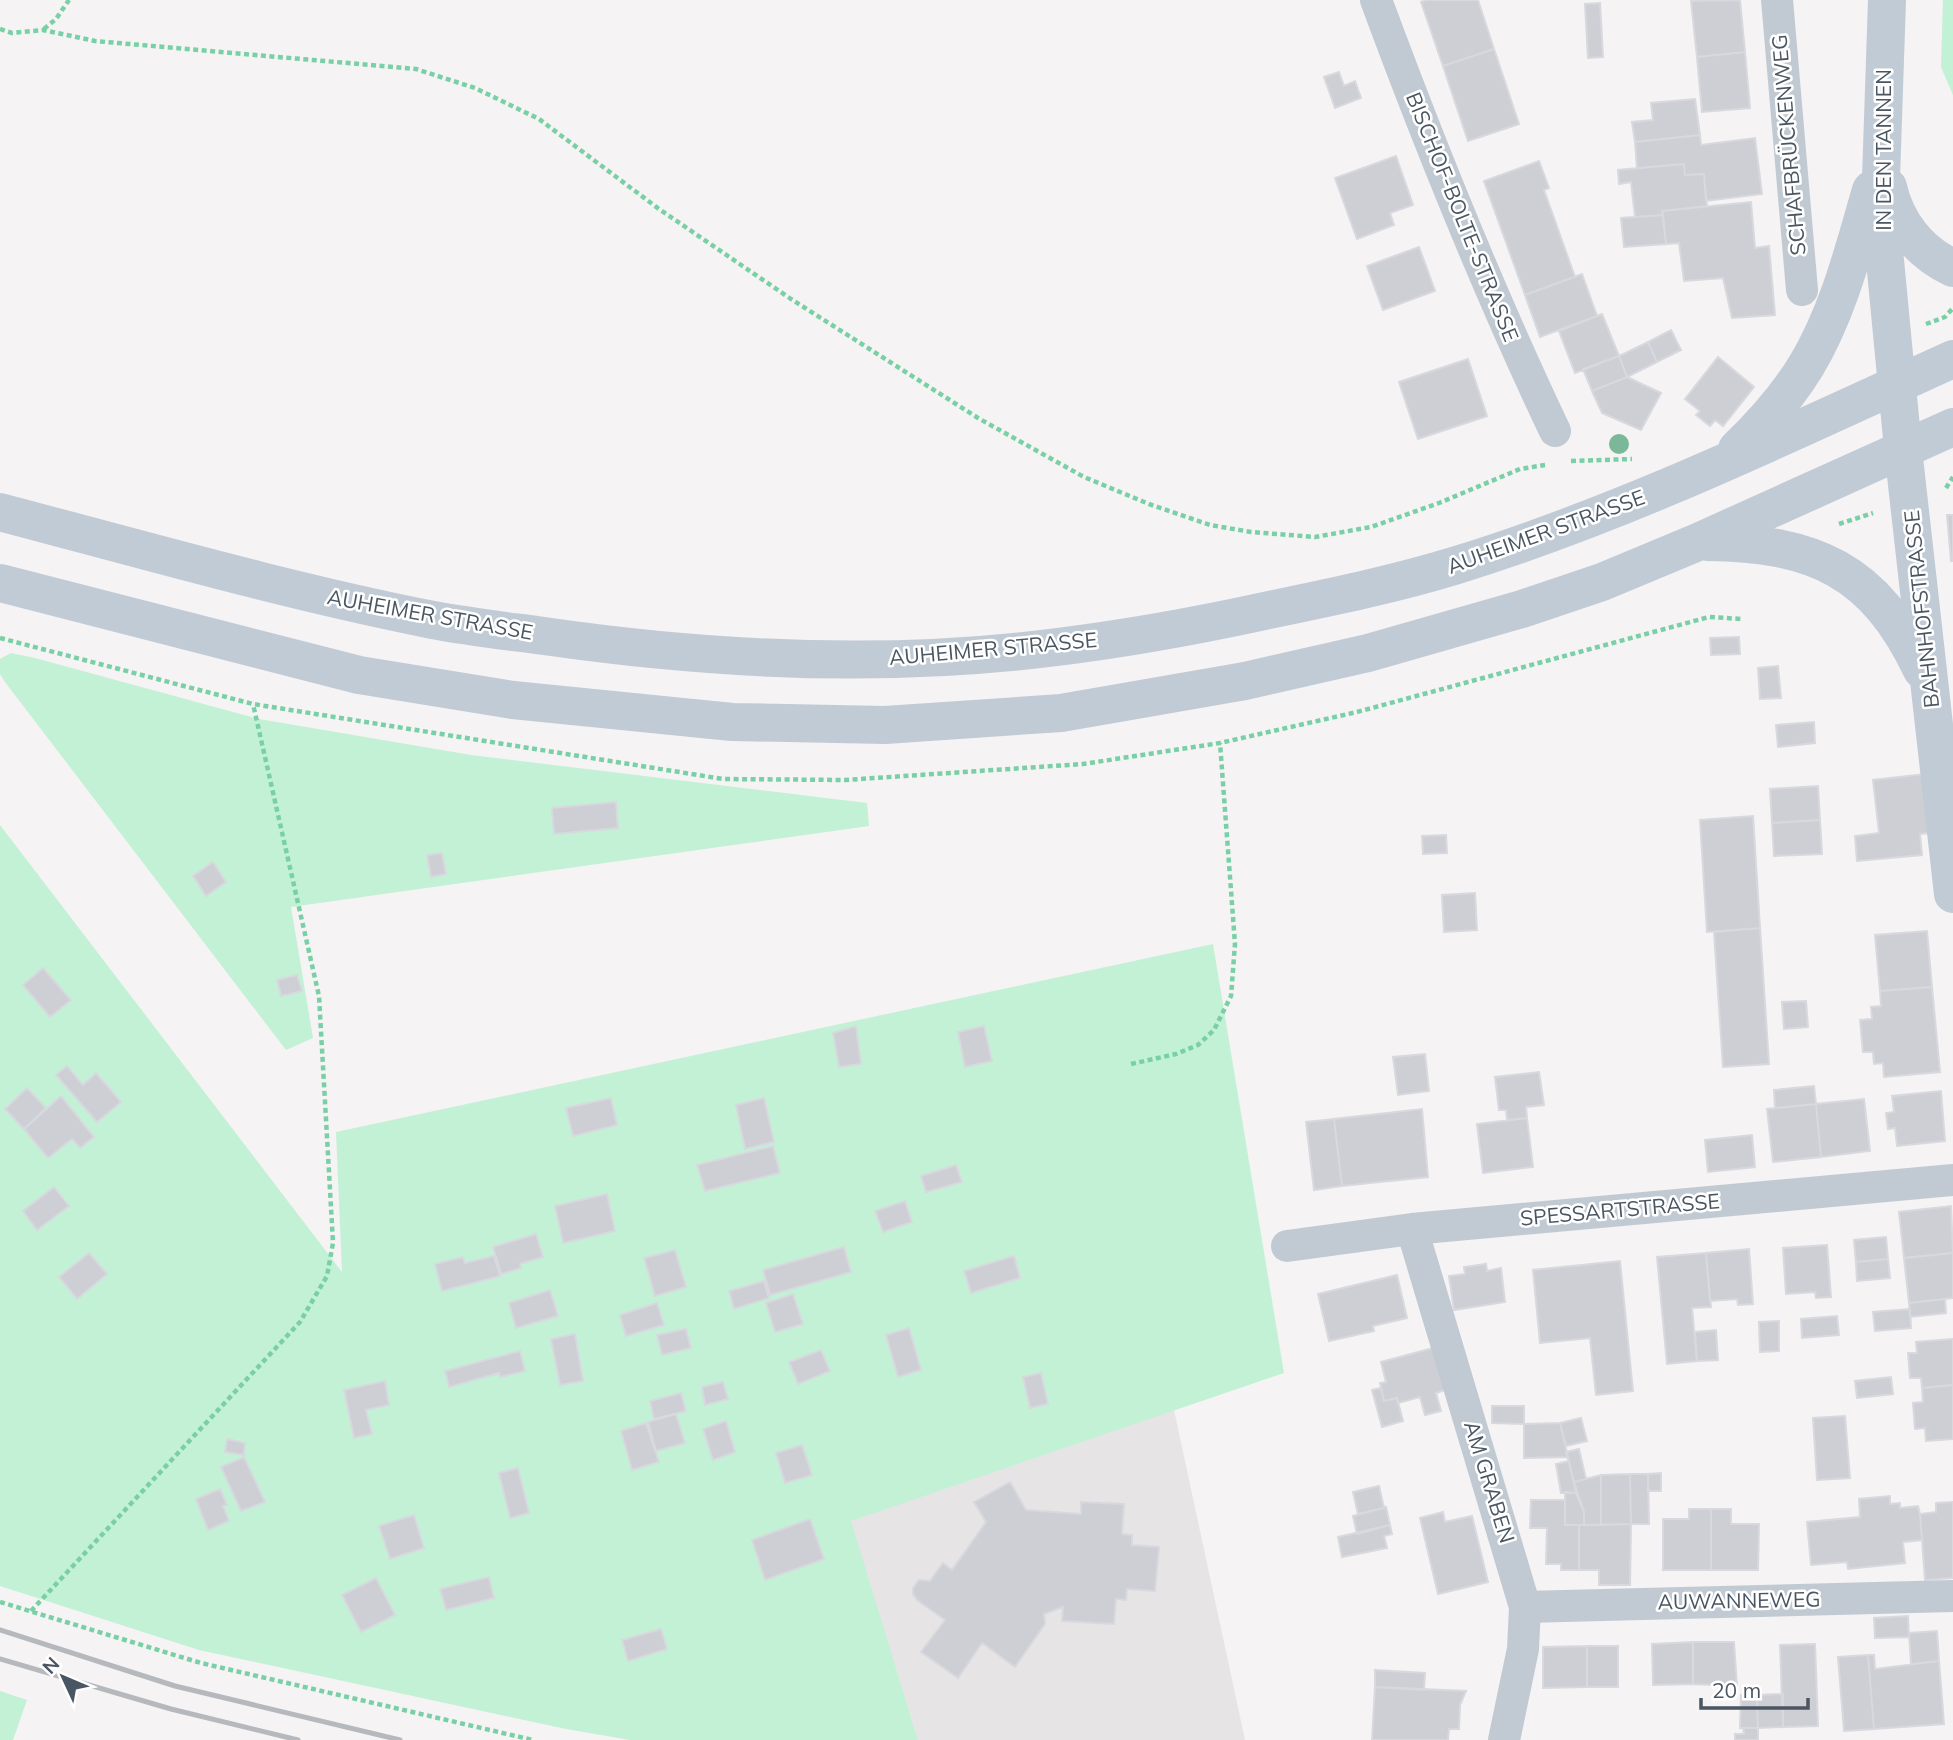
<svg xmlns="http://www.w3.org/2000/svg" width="1953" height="1740" font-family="Mulish,sans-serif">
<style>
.education{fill:#e6e4e5}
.green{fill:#c3f1d5}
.building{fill:#cdcfd5;stroke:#d7d9de;stroke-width:2}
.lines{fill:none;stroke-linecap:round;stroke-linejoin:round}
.path{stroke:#7ad0a6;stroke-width:4.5;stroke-dasharray:5 3.5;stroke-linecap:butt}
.street{stroke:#c1cad2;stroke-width:32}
.secondary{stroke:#c1cbd6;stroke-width:38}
.rail{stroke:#b5b8bd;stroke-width:5}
.tree{fill:#7bb799}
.labels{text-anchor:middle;stroke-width:5;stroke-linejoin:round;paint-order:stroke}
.street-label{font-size:21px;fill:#4a5661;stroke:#fff}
</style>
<rect width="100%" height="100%" fill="#f5f3f3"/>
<path class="education" d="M1174,1410l71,330h-327l-68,-219z"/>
<path class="green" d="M1943,0h10v95l-12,-28z
M11,653l24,5 224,61 212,36 396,48 2,23 -578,81 22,131 -27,12 -281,-368 -5,-8v-15z
M0,825l342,447 -6,-140 877,-188 71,429 -433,148 67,219h-288l-64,-11 -367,-79 -199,-64z
M0,1691l27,9 -14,40h-13z"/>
<path class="building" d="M1427,0h51l16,49 -51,17 -22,-64z
M1740,0l5,52 -48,5 -6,-56z
M1600,3l3,54 -15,1 -3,-54z
M1494,49l25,75 -51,17 -25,-75z
M1745,52l5,56 -48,4 -5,-55z
M1339,72l5,14 11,-5 6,17 -26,10 -11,-31z
M1695,99l5,36 -65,7 -3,-20 21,-2 -2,-17z
M1700,135l1,10 54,-7 7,56 -56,7 -2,-27 -19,1 -1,-11 -47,4 -2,-26z
M1396,156l17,49 -23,8 4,12 -37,14 -22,-61z
M1539,161l10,27 -5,2 31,87 -50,18 -41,-114z
M1684,164l1,11 19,-1 3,32 -45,5 1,4 -28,2 -4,-35 -12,2 -1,-14z
M1751,202l4,46 14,-2 6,69 -43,3 -9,-40 -39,3 -5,-38 -13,1 -4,-33z
M1663,215l3,29 -42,3 -3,-29z
M1419,247l16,44 -52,19 -16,-44z
M1582,274l15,42 -57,21 -15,-42z
M1602,314l17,42 -44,17 -16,-42z
M1671,330l10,20 -24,12 -9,-20z
M1648,342l9,20 -30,15 -8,-21z
M1619,356l8,21 -35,14 -9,-22z
M1718,357l36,30 -31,39 -8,-6 -5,6 -14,-11 4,-4 -15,-12z
M1468,359l19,57 -69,23 -19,-57z
M1627,377l34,16 -20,37 -39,-17 -10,-22z
M1947,515h6v46h-2z
M1739,637l1,17 -29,1 -1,-17z
M1778,666l3,32 -21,1 -2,-31z
M1814,722l1,21 -37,4 -2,-22z
M1925,774l6,59 -11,1 2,21 -65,6 -2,-25 24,-3 -6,-53z
M1818,786l2,34 -48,3 -2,-34z
M616,802l2,26 -64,6 -2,-26z
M1753,816l7,112 -53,4 -7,-112z
M1820,820l2,34 -48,2 -2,-33z
M1446,835l1,18 -24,1 -1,-18z
M442,853l4,21 -15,3 -4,-22z
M213,862l13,20 -20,14 -13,-20z
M1475,893l2,37 -33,2 -2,-37z
M1760,928l9,136 -46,3 -9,-135z
M1927,931l5,56 -52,4 -5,-56z
M43,968l28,32 -21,17 -27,-32z
M297,975l5,16 -21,5 -4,-16z
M1932,987l8,85 -56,5 -1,-14 -9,1 -1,-12h-10l-3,-32 12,-1 -1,-12 10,-1 -1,-15z
M1806,1001l2,26 -24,2 -2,-27z
M856,1026l5,38 -22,3 -6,-34z
M984,1026l8,35 -27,6 -7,-35z
M1425,1054l4,37 -31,4 -5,-38z
M67,1066l16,19 13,-12 25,29 -24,20 -41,-47z
M1539,1072l5,33 -18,2 1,11 -20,2 -1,-10h-7l-4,-33z
M1814,1086l2,18 -41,4 -1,-18z
M27,1088l19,20 -22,21 -19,-20z
M1941,1091l4,50 -48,5 -2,-18 -7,1 -2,-16 8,-1 -2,-16z
M61,1096l33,41 -14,11 -8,-9 -24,19 -24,-29z
M611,1098l6,27 -44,11 -7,-28z
M764,1098l10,44 -29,7 -9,-44z
M1864,1099l6,52 -49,6 -5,-53z
M1816,1104l5,53 -48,5 -6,-53z
M1422,1109l6,68 -86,9 -8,-67z
M1527,1118l6,49 -50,6 -6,-49z
M1334,1119l8,67 -28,4 -8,-68z
M1752,1135l3,32 -47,5 -3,-32z
M773,1146l7,27 -75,18 -8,-26z
M956,1165l6,17 -36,10 -5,-16z
M54,1187l15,19 -32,24 -14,-19z
M607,1194l8,37 -52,12 -8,-37z
M905,1201l7,21 -29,10 -8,-21z
M1951,1206l2,47 -49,5 -5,-46z
M536,1234l7,23 -23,7 1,4 -20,6 -8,-27z
M1886,1237l2,22 -32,3 -2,-22z
M1827,1245l4,52 -15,1 -1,-6 -29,2 -3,-46z
M844,1247l7,25 -81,23 -7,-25z
M1749,1249l4,55 -15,1 -1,-6 -27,2 -4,-48z
M675,1250l11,37 -31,9 -11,-38z
M89,1253l18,21 -30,25 -18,-22z
M1706,1253l5,54 -19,1 5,53 -30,3 -10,-107z
M1953,1253v45l-44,5 -5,-45z
M494,1256l6,20 -58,15 -7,-27 28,-7 2,6z
M1014,1256l6,22 -49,15 -7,-22z
M1888,1259l2,19 -33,3 -1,-19z
M1620,1261l13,130 -37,4 -6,-57 -50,5 -7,-73z
M1486,1264l1,7 14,-3 4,34 -51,8 -5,-34 16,-2 -1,-7z
M1397,1275l10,43 -34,8 1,5 -45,10 -11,-47z
M764,1281l5,17 -35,11 -5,-18z
M550,1290l8,26 -42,12 -7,-25z
M793,1294l10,30 -28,8 -9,-29z
M1945,1299l1,14 -36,4 -1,-14z
M657,1303l7,22 -38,11 -6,-21z
M1910,1309l1,19 -36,3 -2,-19z
M1837,1316l2,19 -37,3 -1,-19z
M1779,1321v30l-19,1 -1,-30z
M909,1328l12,42 -23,7 -12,-42z
M686,1329l5,19 -29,7 -5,-20z
M1716,1330l2,30 -21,1 -2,-29z
M575,1334l8,47 -23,4 -9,-46z
M1953,1339v46l-31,3 -1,-10h-11l-2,-25h9l-1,-11z
M1433,1348l12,42 -9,3 5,18 -16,4 -5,-18 -22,6 -1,-5 -13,3 -4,-18 6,-1 -5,-20z
M821,1350l9,21 -32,13 -9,-22z
M520,1351l5,20 -25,6 -1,-4 -50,14 -4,-16z
M1041,1373l7,31 -18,4 -7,-31z
M1891,1377l2,17 -36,4 -2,-17z
M385,1381l4,24 -23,5 6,24 -18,4 -10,-48z
M723,1382l5,17 -23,6 -3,-18z
M1953,1385v54l-27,2 -1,-13 -10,1 -2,-26 10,-1 -1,-14z
M1381,1388l3,13 13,-3 6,23 -21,6 -10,-37z
M681,1393l5,18 -32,8 -4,-18z
M1492,1406h32v18l-32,-1z
M676,1414l9,29 -29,8 -8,-29z
M1845,1416l5,62 -33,2 -4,-62z
M1581,1418l6,23 -21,5 -6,-23z
M726,1421l9,31 -22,8 -10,-31z
M646,1423l13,39 -27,8 -11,-39z
M1560,1423l8,34 -44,1v-34z
M227,1439l18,4 -1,12 -19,-3z
M802,1445l10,30 -27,8 -9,-30z
M1579,1449l7,30 -12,3 -8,-30z
M244,1457l21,45 -24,9 -20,-44z
M1569,1461l7,32h-15l-5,-29z
M518,1468l11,45 -19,5 -11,-45z
M1661,1473v18h-13v-17z
M1630,1474l1,50 -30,1v-50z
M1630,1474h18l1,50h-18z
M1601,1475v50h-17v-13l-10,-30z
M1010,1482l16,28 55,4v-12l43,2 -2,30 10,1v10l27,2 -4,44 -28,-2 -1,11 -10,-1 -2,25 -52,-3 1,-14 -19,7 1,10 -30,43 -33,-24 -24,35 -37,-26 24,-32 -28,-20 -4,-6v-6l6,-8 11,1 13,-18 9,7 34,-48 -12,-20z
M1379,1486l5,22 -26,6 -5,-22z
M220,1489l7,16 -4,1 6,15 -21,9 -12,-31z
M1565,1492l11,1 8,19v13h-19z
M1890,1496v8l10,-1v5l18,-2 2,8 2,26 -19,2 2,21 -57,6 -1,-7 -36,3 -4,-43 53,-5 -1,-18z
M1531,1500h34v25h14v45h-18v-6h-15l1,-36h-17z
M1953,1502v76l-28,2 -5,-66 16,-2v-9z
M1386,1507l4,18 -33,9 -4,-18z
M1689,1509h22v61h-48v-51h26z
M1711,1509h20v15h28l-1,46h-47z
M1443,1512l2,10 27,-6 16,66 -50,12 -18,-76z
M414,1515l10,33 -34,11 -11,-33z
M810,1519l14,40 -59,21 -13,-40z
M1631,1524l-1,61h-31v-15h-20v-45z
M1390,1525l2,9 -8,2 3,12 -45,9 -4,-20z
M489,1577l5,21 -48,12 -6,-21z
M376,1578l19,37 -34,17 -19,-37z
M1908,1616l1,21 -34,1 -1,-20z
M661,1629l6,20 -39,12 -6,-21z
M1937,1631l2,30 -28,3 -2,-31z
M1693,1642v42l-40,1 -1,-41z
M1693,1642h41l3,44 -44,-2z
M1815,1644l3,82 -35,1 -3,-82z
M1587,1646v41l-44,1v-41z
M1587,1646h31v41h-31z
M1868,1655h6l1,14 64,-8 5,63 -70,5z
M1868,1655l6,74 -30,2 -6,-74z
M1375,1670l50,3 -1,17 -49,-3z
M1375,1687l91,4 -6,14 -1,24h-10l-1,11h-76z
M1783,1694v33l-25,1 -1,-33z
M1741,1695h16l1,33h-18z
M1743,1728h15v12h-23v-6h9z"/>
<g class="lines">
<path class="path" d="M0,29l12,4 31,-3 52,11 321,28 59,19 64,31 120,90 132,90 187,119 106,59 65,27 61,21 41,7 64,5 56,-10 68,-24 81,-34 25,-4
M44,29l12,-10 13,-19
M1926,324l19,-7 8,-9
M1571,461l61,-2
M1946,488l7,-11
M1839,524l34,-11
M0,638l253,66 470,75 122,1 238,-16 137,-21 137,-31 352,-95 33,2
M1131,1064l45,-10 22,-9 16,-15 17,-34 4,-52 -15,-201
M0,1602l201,61 332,77
M31,1611l269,-289 27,-46 6,-33 -14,-247 -66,-292"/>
<path class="street" d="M1376,0c54,146 112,290 179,431
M1777,0l25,290
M1412,1229l113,378 -2,42 -19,91
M1287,1246l125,-17 541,-49
M1525,1607l428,-11"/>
<path class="secondary" d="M1887,0l-7,208 23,241 50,445
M1888,187c8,36 31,65 65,81
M1737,449c26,-25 50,-52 69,-83 32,-53 48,-117 65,-176
M0,512c144,38 287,79 433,108 37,7 74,11 111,16 167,24 337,33 505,12 75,-9 147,-22 220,-38 63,-13 126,-26 188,-45 171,-53 333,-132 496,-206
M1707,542c107,1 168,28 215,128
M0,583l359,92 154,25 219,22 153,3 176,-12 184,-32 123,-28 154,-44 80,-27 96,-40 255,-115"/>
<path class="rail" d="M0,1630l175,56 225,54
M0,1659l171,50 127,31"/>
</g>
<circle class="tree" cx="1619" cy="444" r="10"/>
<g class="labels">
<g class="street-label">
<text transform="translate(1789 145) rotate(-95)" y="7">SCHAFBRÜCKENWEG</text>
<text transform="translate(1884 150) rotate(-90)" y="7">IN DEN TANNEN</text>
<text transform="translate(1462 217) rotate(68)" y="7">BISCHOF-BOLTE-STRASSE</text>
<text transform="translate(1546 532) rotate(-20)" y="7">AUHEIMER STRASSE</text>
<text transform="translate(1922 609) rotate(-96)" y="7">BAHNHOFSTRASSE</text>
<text transform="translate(430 615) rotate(10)" y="7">AUHEIMER STRASSE</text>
<text transform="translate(993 649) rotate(-5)" y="7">AUHEIMER STRASSE</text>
<text transform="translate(1620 1210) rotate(-5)" y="7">SPESSARTSTRASSE</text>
<text transform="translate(1489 1482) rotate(73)" y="7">AM GRABEN</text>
<text transform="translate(1739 1601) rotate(-1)" y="7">AUWANNEWEG</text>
</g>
</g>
<g transform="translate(63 1677) rotate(314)" stroke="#ffffff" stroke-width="5" paint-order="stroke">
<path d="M0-5L12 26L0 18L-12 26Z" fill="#4a5661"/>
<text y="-10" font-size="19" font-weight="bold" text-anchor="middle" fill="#4a5661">N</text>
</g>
<path d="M1701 1698v10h107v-10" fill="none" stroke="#4a5661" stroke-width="3.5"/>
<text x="1712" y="1698" font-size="21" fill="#4a5661" stroke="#ffffff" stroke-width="5" paint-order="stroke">20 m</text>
</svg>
